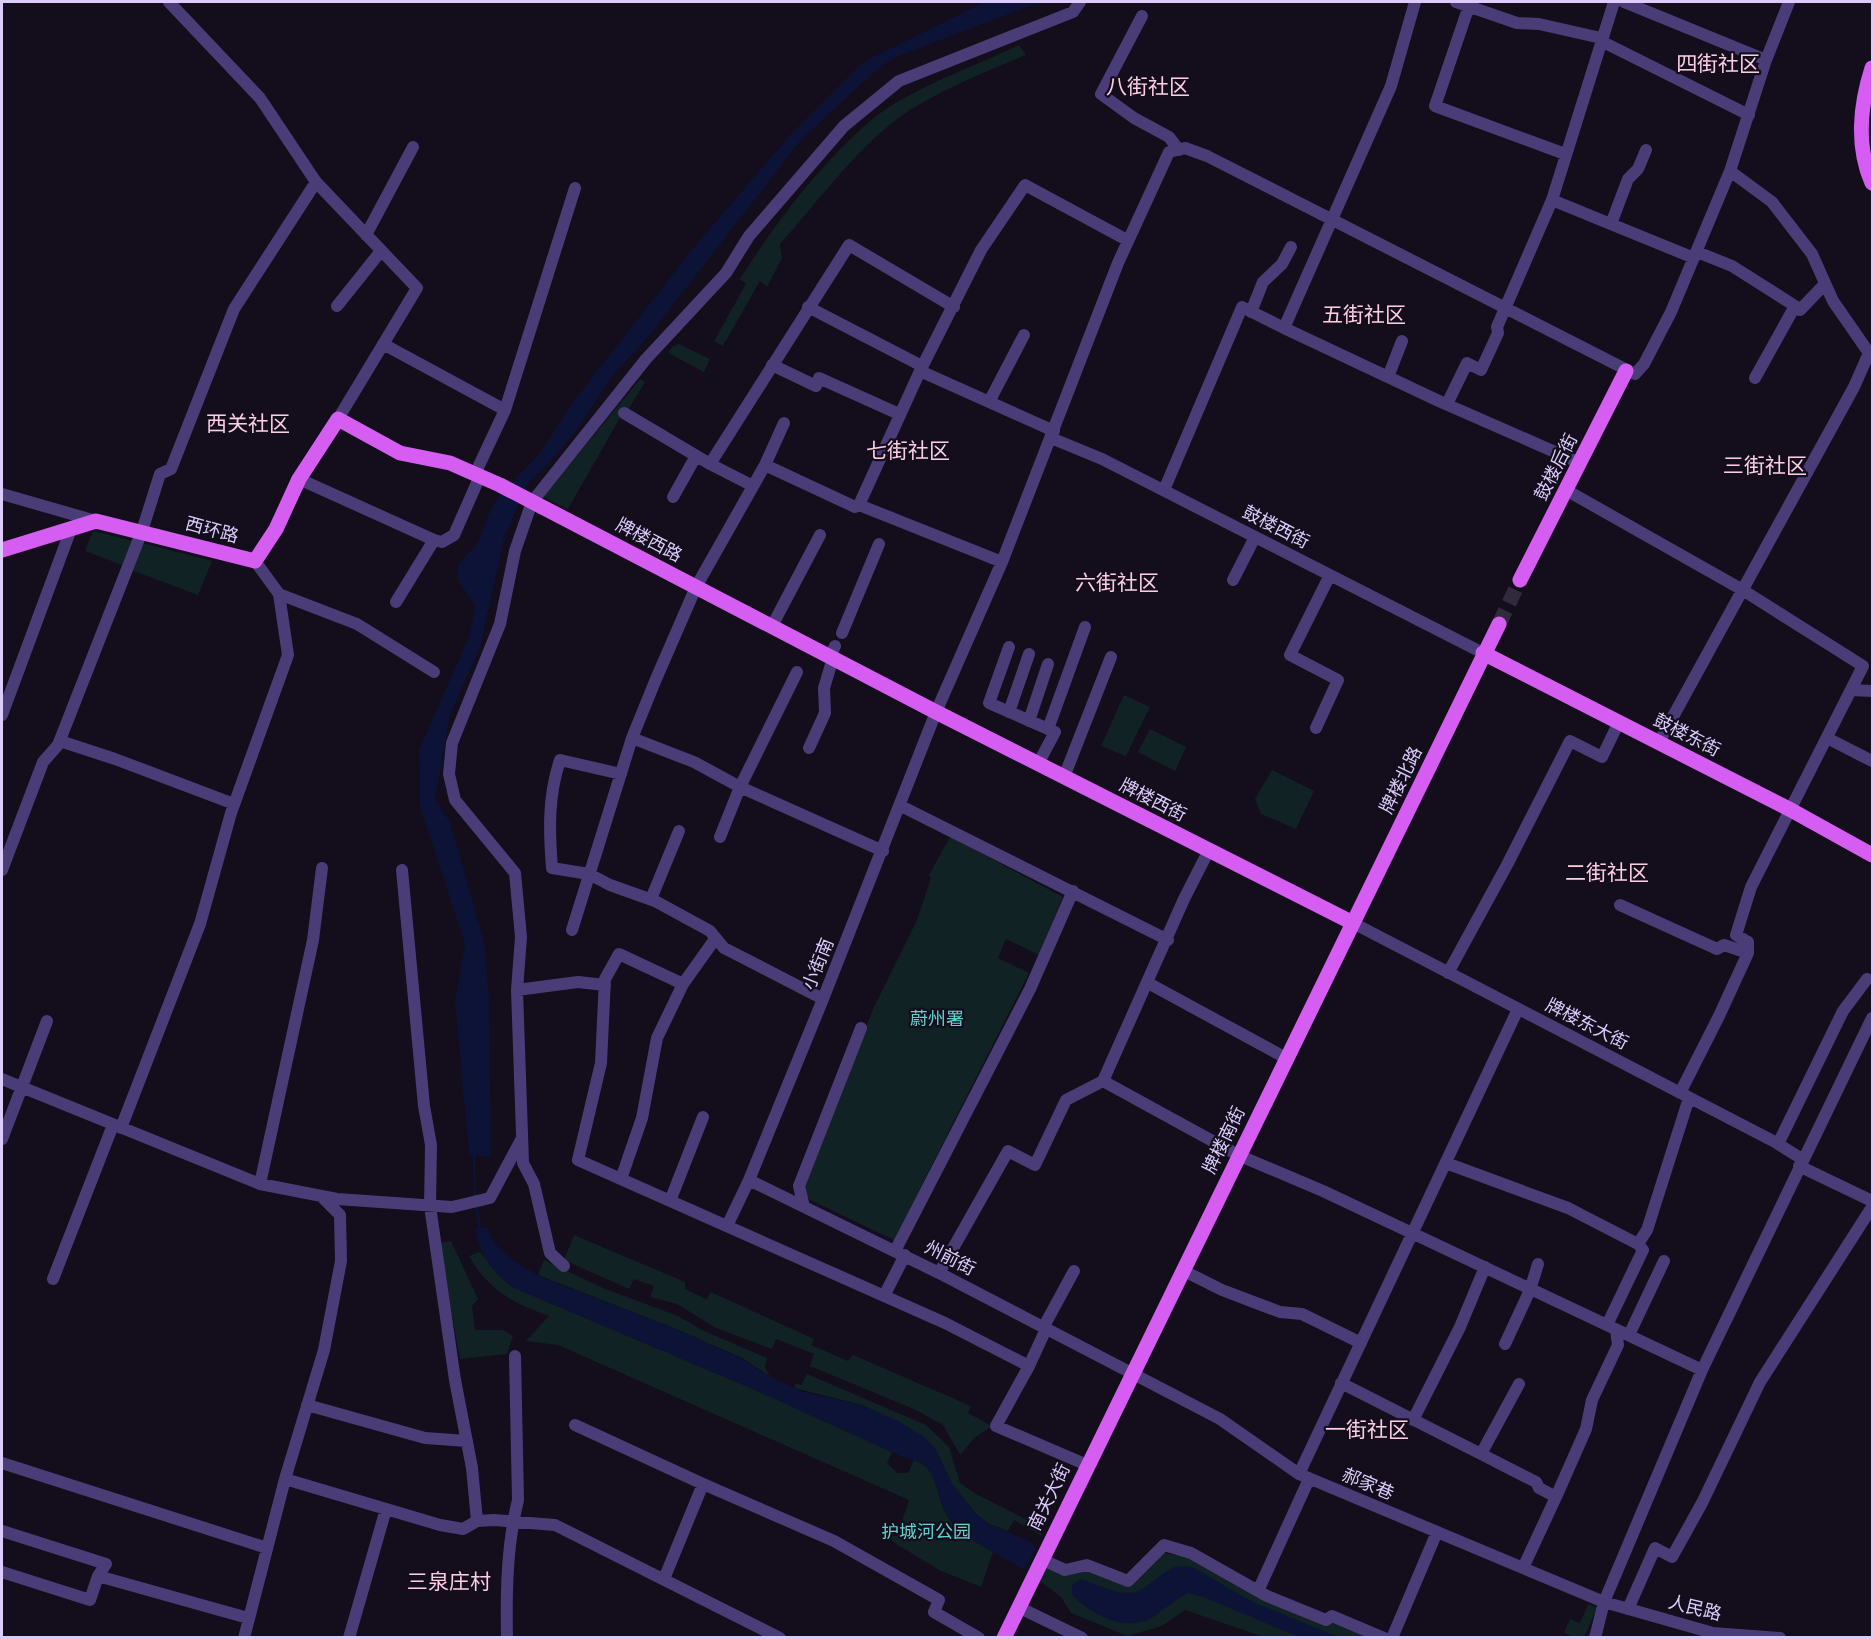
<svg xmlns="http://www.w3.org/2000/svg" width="1874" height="1639" font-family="Overpass,'Noto Sans SC',sans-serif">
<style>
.green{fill:#112225}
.water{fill:#0c1336}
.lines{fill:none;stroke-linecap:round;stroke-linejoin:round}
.stream{stroke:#0c1336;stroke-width:3}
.major-tunnel{stroke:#312a3d;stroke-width:15;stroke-dasharray:15 8;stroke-linecap:butt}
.minor{stroke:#4a3c77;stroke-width:12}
.major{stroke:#d65df1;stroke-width:15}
.labels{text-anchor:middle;stroke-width:4.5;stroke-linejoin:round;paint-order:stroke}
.street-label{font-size:18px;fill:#dbccfb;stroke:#130d1c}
.park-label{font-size:18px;fill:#60d3cd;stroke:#130d1c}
.quarter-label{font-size:21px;fill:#fbcee2;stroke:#130d1c}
</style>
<rect width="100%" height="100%" fill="#130d1c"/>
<path class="green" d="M1019,45l7,10c-39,16 -80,33 -116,55 -49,31 -91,91 -130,134l2,14 -15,29 -7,-6 -37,65 -9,-5 32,-57 -6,-5c35,-56 84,-120 135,-162 37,-29 100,-51 144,-72z
M679,344l31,15 -6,13 -36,-19 4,-6z
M640,379l5,3 -17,28 -3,-1 -57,100 -25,-12z
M93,531l40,10 -11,24 -37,-14z
M142,543l70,18 -14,34 -67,-25z
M1124,695l26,12 -24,49 -25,-10z
M1150,729l36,18 -11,24 -37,-19z
M1272,770l42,21 -18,38 -35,-15 -6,-15z
M950,837l113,60 -24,58 -33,-16 -8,19 31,15 -135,267 -96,-46 76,-187 43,-87 14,-42 -2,-3z
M574,1235l111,47v7l21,10 5,-7 103,47 -3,6 37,16 5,-6 118,51 -3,7 24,13 -18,12 -14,17 -17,-30 -27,-15 -106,-44 4,-12 -38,-15 -4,10 -56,-21 -39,-24 -27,-7 4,-11 -20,-7 -5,10 -65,-29z
M451,1241l27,58 -6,7 3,24h28l10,6 -6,18 -47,5 -21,-116z
M480,1252l32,35 241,102 139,63 -5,11 10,10h11l6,-13c25,8 21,34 32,54 10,18 30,28 47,38l-12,35 -42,-17 -46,-28 -4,-7 8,1 12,-36 -351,-155 -32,-4 23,-25c-36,-13 -61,-26 -80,-60z
M544,1260l59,28 75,28 24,14 65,28 -2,9 5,10 -26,-18 -63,-28 -143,-56z
M807,1374l119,51 23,22 11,36 16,11 63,32 3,10 -28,-16 -6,11 -19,-7 -13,-10 -24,-30 -16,-34 -12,-13 -62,-32 -68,-17 1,-5 6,2z
M1163,1553l25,4 71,37 73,30 5,-3 38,16h-111l-79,-27 -23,16 -35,10 -56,-23 -10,-16 -21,-16 8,-16 36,4 41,16z
M1588,1604l9,4 -13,29h-9l-11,-4 6,-14 10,4z"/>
<path class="water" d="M985,2h55l-144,55 -15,9 -80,74 -153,197 -36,39 -33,51 -29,35 -21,20 -24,53 -25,112 -30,68 -15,85 15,22 35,123 4,52 2,160 -22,-2 -14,-153 10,-58 -45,-137 -1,-57 51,-116 5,-28 -17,-26v-16l20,-21 10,-28 11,-19 41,-43 33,-51 121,-155 95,-111 69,-69 15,-10z
M475,1228h12l8,16 16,15 30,18 140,54 63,29 19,13 40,19 59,13 38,17 24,15 12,13 16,34 24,30 13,10 42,18 5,7 -12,21 -62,-36 -16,-20 -16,-44 -9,-7 -21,-7 -147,-67 -241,-102c-23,-19 -32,-31 -37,-59z
M1177,1566l15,1 61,35 86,35h-40l-96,-40 -15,-4c-13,7 -23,16 -35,24 -26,17 -63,-3 -81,-22v-10l9,-6c17,5 43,20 60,11 13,-8 22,-19 36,-24z"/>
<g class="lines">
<path class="stream" d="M474,1153l1,45
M476,1204l4,26"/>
<path class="major-tunnel" d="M1499,624l21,-44"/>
<path class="minor" d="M169,2l91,96 56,84 101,106 -79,131
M1415,2l-24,84 -107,242 157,74 139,61
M1456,2l61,21 22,1 62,14
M1469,6l-34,100 130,48
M1142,16l-41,78 33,24 35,19 10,13
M1601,41l148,74
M1766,60l23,-58
M1552,200l142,58
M1611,224l17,-45 10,-10 8,-19
M366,235l47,-88
M1697,252l35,14 63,40 -40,72
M337,306l44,-55
M1795,306l5,4 24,-25
M808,307l114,59
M1251,312l12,-30 19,-18 9,-17
M383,344l122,66
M772,365l44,21 3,-8 80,36
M920,371l134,60
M1388,377l14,-36
M989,402l35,-67
M1447,404l20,-41 14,7 17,-37 -1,-6 55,-127 62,-198
M624,413l86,51
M1051,438l51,21 381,194
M765,465l19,-42
M475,474l30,-64 70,-222
M299,479l135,61
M753,486l-43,-22 139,-219 105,62
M1164,490l78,-183 42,21
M1566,490l175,99 122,77 -112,221 -15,48 12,7v11l-29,63 -39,77
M2,494l94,27
M673,497l23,-41
M859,505l143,57
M1233,580l22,-43
M279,594l78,30 77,48
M396,602l38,-62 8,2 12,-7 26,-59
M772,626l48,-91
M842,633l37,-89
M1009,647l-20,56 66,29 -17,32
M830,657l5,-11
M1851,690l21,1
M1009,712l20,-58
M2,715l69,-186
M1029,721l19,-57
M1316,728l22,-48 -48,-25 40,-80
M1048,729l37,-102
M632,738l62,24 46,25 143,64
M1827,738l45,23
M60,741l55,18 119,45
M1659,742l195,-355 15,-34 -36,-52 -21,-47 -40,-52 -42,-31
M809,748l16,-35 -1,-25 9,-30
M621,774l-61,-14c-12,36 -11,71 -8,108l37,6 21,11 45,16 55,30 14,17 99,51
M1064,777l47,-120
M901,806l267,134
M720,837l20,-50 57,-115
M2,870l41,-108 15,-17 84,-214 18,-57 11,-5 63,-160 82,-127
M402,870l22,236 7,39 -1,61 25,174 17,88 5,53
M651,899l28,-68
M1620,905l97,44 7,-4 24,8
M1353,923l422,219 27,17
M572,930l60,-192 24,-59 40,-92 69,-122 90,42 4,-2 61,-134 61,-121 44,-65 102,55
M715,939l-32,45 -64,-30 -14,25 -4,84 -23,97 367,163 84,43 17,-37
M1448,973l60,-110 62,-122 32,16 17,-35
M1148,983l138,75
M517,990l61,-8 27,3
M2,1079l258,105 77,15 115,8 38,-9 31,-58
M1103,1081l135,74 85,36 379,179
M121,1128l79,-204 31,-111 57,-158 -9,-61 -24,-33
M2,1139l45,-118
M1778,1144l65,-133 24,-32
M1446,1163l122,45 70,36 9,-14 42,-132
M1799,1166l73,35
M621,1179l21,-61 15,-80 26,-54
M749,1180l190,93 281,146 79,55 305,128 109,31 67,5
M260,1184l53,-244 9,-72
M670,1201l33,-84
M804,1207l-5,-21 62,-158
M727,1226l22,-46 74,-181 113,-287 66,-150 116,-299 51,-111 16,-4 22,8 428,218 9,-10 27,-52 59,-141 36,-111 -142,-58
M895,1251l135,-262 43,-98
M564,1266l-14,-13 -16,-69 -11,-21 -6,-173 4,-53 -6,-64 -60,-73 -6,-26 3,-31 48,-119 15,-73 17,-49 114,-143 80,-86 23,-37 95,-110 55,-45 174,-69 7,-10
M1182,1270l40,20 58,22 22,2 59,29
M939,1273l69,-122 27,14 31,-65 37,-19 81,-182 25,-49
M53,1279l60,-154
M884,1296l21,-41
M1607,1325l36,-75 -5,-6
M1043,1328l31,-57
M1629,1335l35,-74
M1505,1344l25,-54 8,-26
M1029,1366l-33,60 91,39
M1341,1383l140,71 38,-70
M307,1405l118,33 42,3
M1413,1420l47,-93 25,-60
M575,1425l128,59
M1481,1454l55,28 3,6 17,9 -33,71
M2,1463l265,85
M1299,1474l219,-465
M285,1479l155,46 23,4 14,-8 17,-1 61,5 225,113
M1556,1497l30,-68 6,-29 26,-55 -2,-15
M2,1531l104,33 -8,12 -8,24 -88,-28
M1041,1559l24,11 22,-5 41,16 36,-36 27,8 76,43 59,24 6,-4 52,22
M98,1576l150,42
M664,1579l39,-95 131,57 105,59 -5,12 45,26
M1258,1591l51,-112
M1018,1607l64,31
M1628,1609l27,-61 17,9 30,-54 58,-121 112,-175
M244,1638l41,-159 39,-129 17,-89 -1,-46 -19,-19
M349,1638l37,-129
M507,1638c-1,-46 0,-94 11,-138l-3,-144
M1392,1638l45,-106
M1595,1638l9,-36 98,-232 170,-352"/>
<path class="major" d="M1872,68c-12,37 -16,79 0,115
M2,550l94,-29 159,40 21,-32 23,-50 39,-60 62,34 50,10 50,22 436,227 417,211
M1520,580l106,-209
M1483,653l308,157 81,45
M1004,1638l495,-1014"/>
</g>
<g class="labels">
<g class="street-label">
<text transform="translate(1556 467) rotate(-63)" y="6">鼓楼后街</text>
<text transform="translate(1276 527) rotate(27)" y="6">鼓楼西街</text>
<text transform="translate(212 530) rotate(15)" y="6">西环路</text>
<text transform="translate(649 540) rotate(28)" y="6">牌楼西路</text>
<text transform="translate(1687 735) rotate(27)" y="6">鼓楼东街</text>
<text transform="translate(1401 780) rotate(-64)" y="6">牌楼北路</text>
<text transform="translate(1153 800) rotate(27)" y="6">牌楼西街</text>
<text transform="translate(818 964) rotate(-68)" y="6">小街南</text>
<text transform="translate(1587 1024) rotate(27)" y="6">牌楼东大街</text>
<text transform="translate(1224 1140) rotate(-64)" y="6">牌楼南街</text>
<text transform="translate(950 1258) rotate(27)" y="6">州前街</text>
<text transform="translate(1368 1484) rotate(23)" y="6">郝家巷</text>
<text transform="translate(1049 1497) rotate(-64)" y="6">南关大街</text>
<text transform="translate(1695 1608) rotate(14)" y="6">人民路</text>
</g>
<g class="park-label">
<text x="937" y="1025">蔚州署</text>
<text x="926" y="1538">护城河公园</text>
</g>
<g class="quarter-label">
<text x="1718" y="71">四街社区</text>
<text x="1148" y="94">八街社区</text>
<text x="1364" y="322">五街社区</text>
<text x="248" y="431">西关社区</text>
<text x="908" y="458">七街社区</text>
<text x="1765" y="473">三街社区</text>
<text x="1117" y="590">六街社区</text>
<text x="1607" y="880">二街社区</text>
<text x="1367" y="1437">一街社区</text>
<text x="449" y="1589">三泉庄村</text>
</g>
</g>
<rect width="1874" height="1639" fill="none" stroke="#dbccfb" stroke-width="6"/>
</svg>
